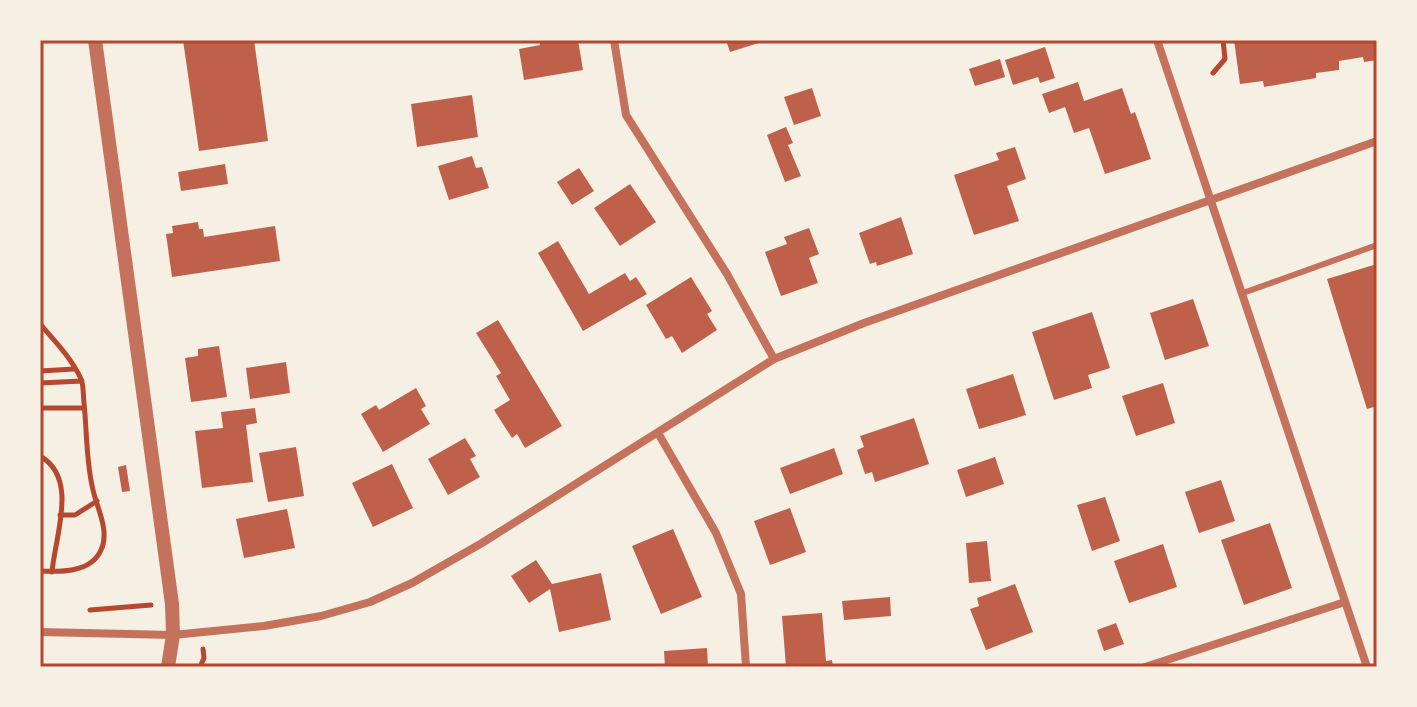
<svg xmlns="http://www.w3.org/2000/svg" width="1417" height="707" font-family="Poppins,sans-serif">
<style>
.building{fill:#bf614a}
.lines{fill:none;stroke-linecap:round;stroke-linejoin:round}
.path{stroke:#b5482f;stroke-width:5}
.service{stroke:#c5725c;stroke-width:6}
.minor{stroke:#c5725c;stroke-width:8}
.tertiary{stroke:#c5725c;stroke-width:14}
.neatline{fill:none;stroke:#b5482f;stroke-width:3}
</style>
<rect width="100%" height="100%" fill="#f6efe4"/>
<path class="building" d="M183,40h71l14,101 -69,10z
M539,40h39l5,30 -59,10 -5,-31 21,-4z
M726,40h39v1l-35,11z
M1234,40h143v20l-13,2 -1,-5 -24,4v9l-23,3v5l-52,9 -1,-6 -23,3z
M1045,47l10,31 -15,5 -2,-6 -25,8 -8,-25z
M1000,59l5,18 -30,9 -6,-17z
M1078,82l6,19 38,-13 9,26 4,-2 16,47 -46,15 -16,-46 -15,5 -9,-26 -16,6 -7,-19z
M812,88l9,28 -27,9 -10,-28z
M472,95l6,42 -61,10 -6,-43z
M786,127l7,16 -5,2 13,31 -16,6 -18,-47z
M1015,147l11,32 -19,7 12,35 -45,14 -20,-60 45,-15 -3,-7z
M472,156l4,12 6,-1 7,21 -40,12 -11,-34z
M225,164l3,20 -47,7 -3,-19z
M579,168l15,23 -22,14 -15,-23z
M630,184l26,38 -36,24 -26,-38z
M901,217l12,37 -36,12 -1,-4 -6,2 -11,-31z
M198,222l1,7h4l1,8 71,-11 5,35 -108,16 -6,-43 7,-1 -1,-7z
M809,228l10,26 -10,4 9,25 -37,13 -16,-44 22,-8 -3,-7z
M558,241l31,53 36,-21 5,8 6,-4 11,17 -64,37 -45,-78z
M1377,264v142l-10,3 -40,-130z
M691,277l21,34 -5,3 10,16 -35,23 -10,-17 -6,3 -20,-34z
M1193,299l16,47 -44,14 -15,-47z
M1092,312l18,56 -22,7 4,13 -38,12 -22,-68z
M498,320l64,106 -37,22 -8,-14 -5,4 -18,-28 16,-10 -14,-24 5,-3 -25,-40z
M219,346l8,51 -36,5 -6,-44 13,-2v-7z
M286,362l4,31 -40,6 -4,-31z
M1013,374l13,41 -47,14 -13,-40z
M1163,383l12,40 -39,13 -14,-40z
M416,388l10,18 -5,3 9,15 -47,28 -22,-38 15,-9 3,5z
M255,408l2,15 -11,2 7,57 -51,6 -7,-57 28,-3 -2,-16z
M914,418l15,46 -54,18 -3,-10 -7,2 -8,-24 7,-3 -4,-11z
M465,438l11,18 -6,3 10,18 -32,18 -20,-36z
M296,447l8,49 -36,6 -9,-49z
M834,448l9,26 -53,20 -10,-26z
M995,457l9,27 -38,13 -9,-27z
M392,464l21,44 -40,19 -21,-44z
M126,465l4,26 -8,1 -4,-25z
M1221,480l14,41 -36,12 -14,-41z
M1105,497l15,44 -28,10 -15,-46z
M790,508l16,44 -36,13 -16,-44z
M287,509l8,39 -51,10 -8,-39z
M1270,523l22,65 -48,17 -23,-65z
M673,529l29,68 -41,17 -29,-68z
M987,541l4,40 -22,2 -3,-40z
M1163,544l14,43 -48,16 -15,-42z
M536,560l16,24 49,-11 10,47 -52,12 -9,-43 -21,14 -18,-27z
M1015,584l18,48 -47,18 -16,-41 9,-3 -2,-8z
M890,597l1,19 -47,4 -2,-19z
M822,613l4,48 6,-1 1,7h-47l-4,-51z
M1116,623l8,21 -20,7 -7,-21z
M707,648l1,19h-43l-1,-16z"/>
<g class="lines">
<path class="path" d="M1213,73l12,-14 -2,-19
M40,324c14,16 32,35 41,55 3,7 2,17 3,24 3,29 2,59 9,87 4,18 17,41 8,60 -10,23 -41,22 -61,21
M40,371l34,-2
M40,383l42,-2
M40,408h44
M40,456c39,22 15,80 12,116
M60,515h15l22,-14
M90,610l61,-5
M200,667l4,-9 -1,-9"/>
<path class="service" d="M1243,293l134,-48"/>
<path class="minor" d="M614,40l12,75 101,159 47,85
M1157,40l210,627
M658,433l58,100 25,61 5,73
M40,632l133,3 91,-9 57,-10 49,-14 42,-19 70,-40 292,-184 90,-36 513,-182
M1145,667l200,-65"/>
<path class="tertiary" d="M95,40l77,564 1,31 -5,32"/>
</g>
<rect width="1417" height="707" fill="none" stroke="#f6efe4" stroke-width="84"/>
<rect x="42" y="42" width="1333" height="623" class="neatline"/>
</svg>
